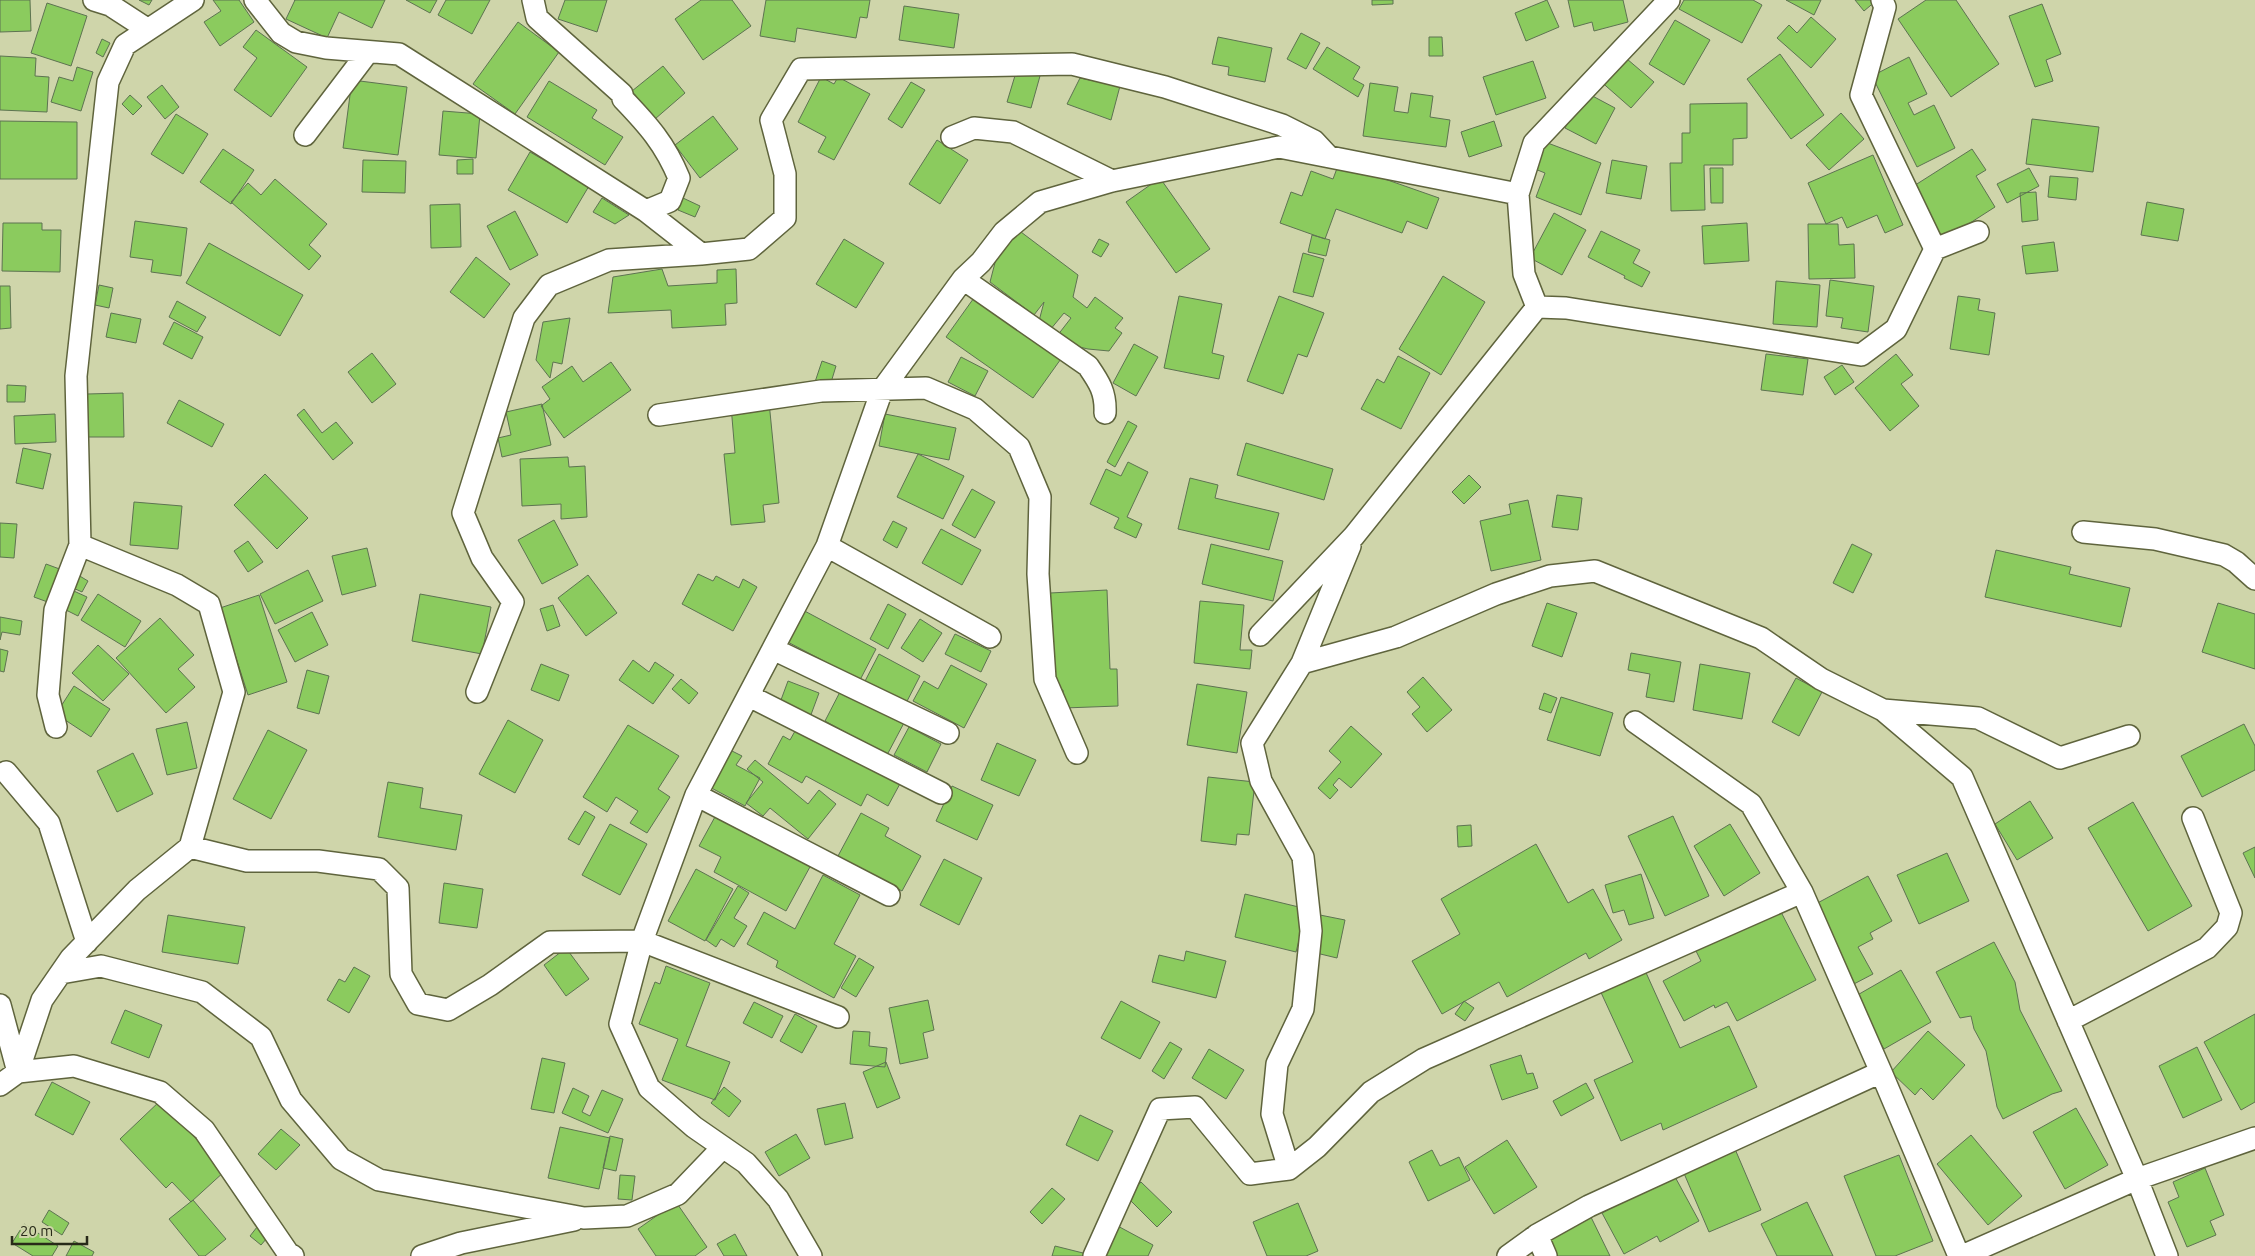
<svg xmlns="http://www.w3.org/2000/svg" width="2255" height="1256" font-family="Ubuntu,sans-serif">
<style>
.building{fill:#8bcb5e;stroke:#5d7351}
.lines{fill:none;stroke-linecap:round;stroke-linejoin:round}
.street-casing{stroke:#5f643d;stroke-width:24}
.street{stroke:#fff;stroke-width:21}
</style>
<rect width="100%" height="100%" fill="#cfd5aa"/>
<path class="building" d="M0,0h30l1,31 -31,1z
M139,0h13l-3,5z
M213,0h26l15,22 -34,24 -16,-24 17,-11z
M295,0h-1h91l-13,28 -33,-16 -12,26 -41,-19z
M406,0h31l-7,13z
M446,0h44l-18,34 -34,-19z
M565,0h42l-10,32 -39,-13z
M701,0h31l19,26 -48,34 -28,-41z
M766,0h104l-3,18 -7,-1 -4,21 -59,-10 -2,14 -35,-6z
M1372,0h21v4l-21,1z
M1547,0l12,27 -33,14 -11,-28z
M1568,0h55l5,22 -34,9 -2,-9 -18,5z
M1684,0h69l9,5 -20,38 -63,-34z
M1786,0h35l-7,15z
M1855,0h22l-13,11z
M1926,0h30l43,64 -48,33 -53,-78z
M47,3l40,13 -16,50 -40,-13z
M2042,4l19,50 -15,6 7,21 -18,6 -26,-71z
M904,6l55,8 -5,34 -55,-8z
M1811,17l25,22 -25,29 -34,-30 12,-13 8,8z
M1675,20l35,20 -26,45 -35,-21z
M518,22l41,30 -44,62 -42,-30z
M256,30l51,37 -36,50 -37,-27 23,-32 -14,-11z
M1301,33l19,10 -14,26 -19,-10z
M1218,37l54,11 -7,34 -37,-7 1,-8 -17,-3z
M1429,37h13l1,19h-14z
M102,39l8,4 -7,14 -7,-4z
M1327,47l33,20 -7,12 11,6 -6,12 -45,-28z
M1620,53l34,29 -23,26 -33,-29z
M1780,54l44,61 -33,24 -44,-60z
M0,56l36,2 -1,18 14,1 -2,35 -47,-2z
M1909,57l18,37 -19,9 6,12 20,-10 21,43 -38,19 -45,-91z
M1533,61l13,37 -50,17 -13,-38z
M663,66l22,27 -30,26 -23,-28z
M77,67l16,5 -12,39 -30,-9 8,-25 14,4z
M1017,69l23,7 -9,32 -24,-6z
M821,77l13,7 4,-7 32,17 -36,66 -16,-8 8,-15 -28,-15z
M1080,78l40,8 -9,34 -44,-16z
M352,80l55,7 -9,68 -55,-7z
M549,81l48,29 -5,8 31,19 -18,28 -78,-48z
M911,82l14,8 -23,38 -14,-9z
M1370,83l28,4 -4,24 14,2 3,-20 22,3 -3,21 20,3 -4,27 -83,-11z
M162,85l17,22 -14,12 -18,-22z
M1585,92l30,16 -19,36 -31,-16z
M130,95l12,11 -9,9 -11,-11z
M1747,103v35l-14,1v26h-29l1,45 -34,1 -1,-48h12v-30h8v-29z
M443,111l37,3 -4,44 -37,-3z
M1841,113l23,26 -35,31 -23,-25z
M176,114l32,20 -25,40 -32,-20z
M713,116l25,33 -38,29 -25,-33z
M2032,119l67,8 -6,45 -67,-8z
M0,121l77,1v57h-77z
M1494,121l8,25 -33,11 -8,-25z
M937,140l31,20 -28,44 -31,-20z
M1545,142l56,21 -20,52 -45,-18 9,-24 -10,-4z
M223,149l31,21 -23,34 -31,-22z
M1972,149l14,21 -10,6 19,31 -53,34 -33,-52z
M530,152l59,34 -22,37 -59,-33z
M1873,155l30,70 -18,8 -8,-18 -30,13 -5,-11 -16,7 -18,-41z
M473,159v15h-16v-14z
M363,160l43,1 -1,32 -43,-1z
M1612,160l35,6 -6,33 -35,-6z
M1339,163l100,35 -12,31 -20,-8 -5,12 -66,-24 -11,30 -45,-16 11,-31 11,4 9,-25 22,8z
M1710,168h13v35h-12z
M2029,168l10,18 -32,17 -10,-19z
M2050,176l28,2 -2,22 -28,-3z
M1160,178l50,71 -34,24 -50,-71z
M275,179l52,45 -18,21 12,11 -12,14 -78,-68 17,-19 13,12z
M2036,192l2,28 -16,2 -2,-29z
M602,198l27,17 -14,9 -22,-12z
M683,198l17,8 -5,11 -17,-7z
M2147,202l37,7 -6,32 -37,-6z
M460,204l1,43 -30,1 -1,-43z
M515,211l23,44 -28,15 -23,-44z
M1554,213l32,17 -24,45 -32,-17z
M135,221l52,7 -6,48 -30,-4 2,-12 -23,-3z
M3,223h39v7h19l-1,42 -58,-1z
M1747,223l2,38 -45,3 -2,-38z
M1808,224h30l1,21 15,-1 1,34 -46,1z
M1017,229l61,46 -5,22 14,11 8,-11 28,21 -8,10 7,5 -13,18 -21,-2 -17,-4 -14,-9 14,-18 -7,-5 -14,17 -11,-9 5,-19 -10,13 -44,-33 7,-27z
M1601,231l39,19 -7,13 17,9 -8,15 -18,-9 1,-2 -37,-19z
M1312,235l18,5 -4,16 -18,-4z
M844,239l40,24 -28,45 -40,-24z
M1099,239l10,5 -8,13 -9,-5z
M2054,242l4,29 -32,3 -4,-28z
M209,243l94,52 -23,41 -94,-53z
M1303,253l21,6 -11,38 -20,-5z
M476,257l34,27 -26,34 -34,-26z
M662,269l6,17 49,-3v-13l19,-1 1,34 -12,1 1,21 -54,3 -1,-18 -63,3 5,-36z
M1443,276l42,26 -44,73 -42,-26z
M1830,280l44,6 -6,46 -27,-4 2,-10 -17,-2z
M1776,281l44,4 -3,42 -44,-3z
M99,285l14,3 -4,20 -14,-3z
M0,286h10l1,42 -11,1z
M976,295l87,61 -30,42 -87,-61z
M1179,296l43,8 -10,49 12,3 -5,23 -55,-11z
M1279,296l45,17 -17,44 -9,-3 -15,40 -36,-13z
M1958,296l22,3 -2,11 17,3 -6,42 -39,-6z
M177,301l29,16 -9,15 -28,-15z
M111,313l30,6 -5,24 -30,-6z
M570,318l-8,46 -9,-2 -3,16 -14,-18 7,-38z
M174,322l29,15 -11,22 -29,-15z
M1134,344l24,13 -22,39 -23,-13z
M372,353l24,31 -24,19 -24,-31z
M1766,354l42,5 -5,36 -42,-5z
M1896,354l17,21 -12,9 18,22 -29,25 -35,-43z
M1398,356l32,17 -29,56 -40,-20 16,-30 7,4z
M961,357l27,14 -13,25 -27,-14z
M822,361l14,5 -7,23 -15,-4z
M611,362l20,28 -67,48 -23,-32 9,-7 -8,-12 30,-21 11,16z
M1842,365l12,17 -19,13 -11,-18z
M7,385l19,1 -1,16h-18z
M123,393l1,44h-37v-43z
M179,400l45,24 -12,23 -45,-24z
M769,402l10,101 -16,2 2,17 -34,3 -7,-71 11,-1 -4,-47z
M542,404l9,41 -49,12 -4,-19 13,-3 -5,-23z
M304,409l18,24 14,-11 17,21 -20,17 -36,-45z
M55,414l1,28 -41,2 -1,-28z
M885,414l71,14 -7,32 -70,-14z
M1128,421l9,5 -22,41 -8,-5z
M1246,443l87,26 -9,31 -87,-25z
M23,448l28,6 -8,35 -27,-6z
M918,454l46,22 -21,43 -46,-22z
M568,457l1,10 16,-1 2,51 -26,2v-15l-39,2 -2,-47z
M1128,462l20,10 -21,45 15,7 -6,14 -22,-10 5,-10 -29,-14 16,-35 15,7z
M265,474l43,44 -31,31 -43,-44z
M1469,475l12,12 -17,17 -12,-12z
M1190,478l28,7 -3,13 64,15 -10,37 -91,-21z
M972,489l23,13 -20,36 -23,-13z
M1557,495l25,3 -4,32 -26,-3z
M1528,500l13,60 -50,11 -11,-50 31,-7 -2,-10z
M134,502l48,4 -4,43 -48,-4z
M554,520l24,45 -36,19 -24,-44z
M893,521l14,7 -10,20 -14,-8z
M0,523l17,1 -3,34 -14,-1z
M941,529l40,21 -19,35 -40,-22z
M248,541l15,21 -15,10 -14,-21z
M1211,544l72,17 -10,40 -71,-17z
M1852,544l20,10 -19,39 -20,-10z
M367,548l9,38 -34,9 -10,-39z
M1996,550l75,17 -2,7 61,14 -9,39 -136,-30z
M46,564l19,7 -12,33 -19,-7z
M308,570l15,31 -48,23 -15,-30z
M698,574l15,7 3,-5 23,12 4,-9 14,8 -24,44 -51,-27z
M78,575l10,6 -6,11 -11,-5z
M588,575l29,38 -31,23 -28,-38z
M65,587l22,10 -9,19 -22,-11z
M1107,590l3,79h7l1,37 -54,2 -1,-18h-10l-3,-97z
M98,594l43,27 -16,26 -44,-27z
M420,594l71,13 -9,47 -70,-13z
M259,595l28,87 -39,13 -28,-87z
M1200,601l44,4 -4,45h12l-2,19 -56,-6z
M1547,603l30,10 -15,44 -30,-11z
M2218,603l37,11v55l-53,-17z
M888,604l18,10 -18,35 -18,-10z
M553,605l7,21 -13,5 -7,-22z
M799,608l77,41 -16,31 -78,-41z
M312,612l16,33 -33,17 -17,-32z
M0,617l22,4 -2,14 -18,-3 -2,8z
M160,618l34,37 -16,14 17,18 -29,26 -50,-55z
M920,619l22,14 -19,29 -22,-14z
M955,634l36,17 -10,21 -36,-18z
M98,645l31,29 -26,27 -31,-28z
M0,649l8,2 -4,21 -4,-1z
M1631,653l50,9 -7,40 -28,-5 4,-23 -22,-4z
M879,654l41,22 -16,31 -41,-22z
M633,660l16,12 6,-10 19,13 -21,29 -34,-24z
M541,664l28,11 -10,26 -28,-11z
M1700,664l50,9 -8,46 -49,-9z
M951,665l36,19 -23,44 -51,-27 11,-20 14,8z
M307,670l22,6 -10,38 -22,-6z
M1423,677l29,33 -25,22 -15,-18 8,-7 -13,-15z
M1796,678l26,14 -23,44 -27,-14z
M681,679l17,14 -9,11 -17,-15z
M788,681l31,12 -10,27 -31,-12z
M1197,684l50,8 -10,61 -50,-8z
M74,686l36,23 -19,28 -35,-23z
M842,688l63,33 -18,34 -62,-34z
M1544,693l13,5 -6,15 -12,-4z
M1561,697l52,16 -13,43 -53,-16z
M508,720l35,20 -28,53 -36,-19z
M187,722l10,46 -30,7 -11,-46z
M799,724l103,56 -14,26 -21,-12 -6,12 -55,-30 -4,7 -34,-19 15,-28 7,4z
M2244,724l11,22v24l-53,27 -21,-41z
M628,725l51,31 -21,33 12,8 -23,36 -17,-10 8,-12 -22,-14 -9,15 -24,-15z
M1351,726l31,28 -31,34 -12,-10 -6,7 5,5 -8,9 -12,-11 23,-26 -12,-11z
M909,727l32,17 -14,28 -33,-17z
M268,730l39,20 -36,69 -38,-20z
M997,743l39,17 -17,36 -38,-16z
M724,747l18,9 -6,9 24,13 -15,28 -41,-22z
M133,753l20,41 -36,18 -20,-41z
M755,760l53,44 11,-14 17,14 -28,35 -38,-31 -7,8 -17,-13 17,-21 -16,-13z
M1208,777l47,5 -6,53 -12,-1 -1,11 -35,-4z
M388,782l35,6 -3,20 42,7 -6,35 -78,-13z
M952,786l41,19 -16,35 -41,-19z
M2030,801l23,37 -36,22 -22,-36z
M2133,802l59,104 -44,25 -60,-103z
M585,811l10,6 -16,28 -11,-6z
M861,813l28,15 -4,8 36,20 -19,35 -64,-35z
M716,815l95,50 -25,46 -72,-39 7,-15 -22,-11z
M1673,816l36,80 -44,20 -37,-80z
M610,824l37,20 -27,51 -38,-20z
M1730,824l30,49 -36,23 -30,-50z
M1471,825l1,21 -14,1 -1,-21z
M1536,844l32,59 25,-14 29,51 -33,19 -3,-6 -79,44 -8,-15 -57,32 -30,-53 48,-27 -19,-35z
M2255,847v31l-12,-25z
M1947,853l22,48 -50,23 -22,-49z
M944,859l38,19 -23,47 -39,-20z
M696,869l37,20 -28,52 -37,-20z
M1641,874l13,44 -25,7 -5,-15 -11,3 -8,-28z
M823,875l37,20 -26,49 22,12 -22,42 -58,-31 2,-6 -31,-17 17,-32 31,17z
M1868,876l24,45 -22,12 3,6 -15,8 15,27 -21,11 -42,-78z
M444,883l39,6 -6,39 -38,-5z
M738,886l11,7 -15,25 13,8 -13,21 -13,-8 -5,8 -10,-7z
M1245,894l62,15 -11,43 -61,-15z
M1780,910l36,70 -79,41 -10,-19 -12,6 -1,-3 -30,16 -21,-40 38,-20 -8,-16 37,-19 4,8z
M168,915l77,12 -7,37 -76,-12z
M1320,915l25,5 -8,38 -25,-6z
M1994,942l21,40 5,28 42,81 -10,3 -49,25 -6,-12 -11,-56 -12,-22 -3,-13 -11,2 -24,-46z
M566,948l23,31 -23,17 -22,-31z
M1186,951l40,10 -10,37 -64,-16 7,-27 25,6z
M859,958l15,9 -18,30 -15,-9z
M666,966l44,17 -24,63 44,16 -15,38 -53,-20 16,-41 -39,-15 16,-42 5,2z
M1643,966l37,82 49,-22 28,61 -94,43 -2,-7 -40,18 -27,-61 39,-18 -35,-76z
M354,967l16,9 -21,37 -22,-13 12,-21 6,3z
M1901,970l30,52 -47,27 -30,-52z
M928,1000l6,30 -11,3 5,25 -28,6 -11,-56z
M1121,1001l39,21 -20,37 -39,-21z
M1464,1001l10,7 -9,13 -10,-7z
M754,1002l29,14 -11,22 -29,-15z
M125,1010l37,15 -13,33 -38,-15z
M795,1014l22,12 -15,27 -22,-12z
M2255,1014v88l-14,8 -37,-68z
M853,1031l17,1 -1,14 18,2 -2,19 -35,-3z
M1928,1031l37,34 -32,35 -12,-12 -6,7 -24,-23z
M1170,1042l12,7 -18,30 -12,-8z
M2197,1047l25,53 -39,18 -24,-52z
M1209,1049l35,21 -18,29 -34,-21z
M1521,1055l6,19 6,-1 5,15 -36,12 -12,-35z
M542,1058l23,5 -11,50 -23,-4z
M886,1062l14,36 -23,10 -14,-36z
M52,1082l38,20 -17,33 -38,-20z
M1586,1083l8,15 -33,18 -8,-15z
M724,1087l17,14 -12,16 -18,-14z
M573,1088l16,8 -7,16 8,4 12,-26 21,9 -15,34 -46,-20z
M161,1100l64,71 -34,31 -19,-20 -6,6 -46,-49z
M845,1103l8,35 -28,7 -8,-36z
M2076,1108l32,57 -43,24 -32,-57z
M1080,1115l33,16 -15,30 -32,-16z
M560,1127l50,11 -11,51 -51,-11z
M281,1129l19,16 -24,25 -18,-16z
M796,1134l14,24 -31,18 -14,-24z
M1971,1135l51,61 -34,29 -51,-61z
M610,1136l13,3 -7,32 -13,-3z
M1507,1140l30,47 -43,27 -29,-47z
M1735,1149l26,61 -52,22 -26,-61z
M1432,1150l8,16 19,-9 11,23 -42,21 -19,-39z
M1899,1155l34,86 -38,15h-19l-32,-80z
M2205,1168l19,47 -14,6 6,14 -29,12 -19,-45 11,-5 -6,-15z
M620,1175l15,1 -3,24 -14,-1z
M1674,1175l25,46 -39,21 -3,-6 -33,18 -22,-41z
M1141,1182l31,30 -15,15 -30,-30z
M1052,1188l13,11 -23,25 -12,-12z
M193,1200l33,39 -21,17h-6l-30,-37z
M676,1202l31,45 -12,9h-39l-18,-27z
M1807,1202l26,54h-56l-16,-32z
M1298,1203l20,48 -12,5h-39l-14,-34z
M49,1210l20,13 -7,12 -20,-13z
M1589,1213l21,43h-56l-10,-21z
M261,1222l12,9 -12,14 -11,-9z
M24,1224l34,22 -6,10h-19l-21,-13z
M1114,1224l39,21 -5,11h-51z
M735,1234l12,22h-23l-7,-12z
M74,1241l20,11 -2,4h-26z
M1055,1246l32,8 -1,2h-34z"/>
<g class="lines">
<defs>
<path id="street" d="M94,0l16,5 37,24
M255,0l26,33 15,9 30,6 73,6 247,157 55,43 48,-5 36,-31v-44l-14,-54 30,-51 271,-5 93,23 117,38 32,16 14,15
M533,0l4,18 85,76 1,5c25,26 42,45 56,79l-9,23 -24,10
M1882,0l3,7 -24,88 74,154
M305,135l63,-83
M952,137l22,-9 39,4 99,49
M1518,194l16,-51 135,-143
M963,279l125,87c11,16 18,26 17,47
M659,415l162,-24 105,-3 49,21 44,38 21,50 -2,77 7,105 32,74
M2083,532l72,7 69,16 12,7 19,17
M827,546l163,91
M1260,635l94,-99 183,-229 29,1 295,47 35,-26 39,-80 43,-17
M773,649l175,84
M1302,663l94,-26 100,-43 54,-18 45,-5 166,67 60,41 62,31 95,8 82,40 69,-22
M477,692l36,-90 -31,-44 -19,-45 61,-195 25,-33 60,-25 92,-6
M749,696l192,97
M1883,710l79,67 175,402 30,77
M1635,722l116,82 51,88 79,180 78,184
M56,727l-8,-32 7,-85 25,-65 -4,-169 32,-294 17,-37 68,-45
M6,772l43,51 38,119
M696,795l193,100
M190,847l57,14h71l61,8 19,19 3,86 17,30 30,6 42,-25 60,-43 92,-1 196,76
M61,973l40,-7 101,26 59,45 30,63 50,59 38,21 205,38 43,-2 51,-22 45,-47
M0,1005l18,67
M2068,1021l139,-73 20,-21 4,-14 -38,-95
M18,1072l24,-72 29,-42 66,-68 53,-43 44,-155 -25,-88 -32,-19 -97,-40
M0,1085l18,-13 56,-6 86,26 44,38 84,123 5,3
M1289,1169l-17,-55 5,-50 26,-55 8,-78 -8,-74 -42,-76 -9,-38 50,-80 48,-117
M1537,1235l9,21
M422,1256l39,-13 113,-23
M811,1256l-33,-57 -32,-36 -52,-36 -45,-39 -29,-64 22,-83 54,-146 131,-249 55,-156 81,-111 18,-17 23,-30 36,-30 72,-21 167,-34 239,47 6,80 13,33
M1094,1256l66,-147 35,-2 55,67 39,-5 28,-22 54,-55 53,-33 378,-167
M1508,1256l29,-21 52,-29 292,-134
M1962,1256l175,-77 118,-41"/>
</defs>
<use href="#street" class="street-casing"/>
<use href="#street" class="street"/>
</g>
<path d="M12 1236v8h75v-8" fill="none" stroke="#282a19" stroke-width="2.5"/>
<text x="20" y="1236" font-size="15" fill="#282a19" stroke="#cfd5aa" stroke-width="4" paint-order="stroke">20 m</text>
</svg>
